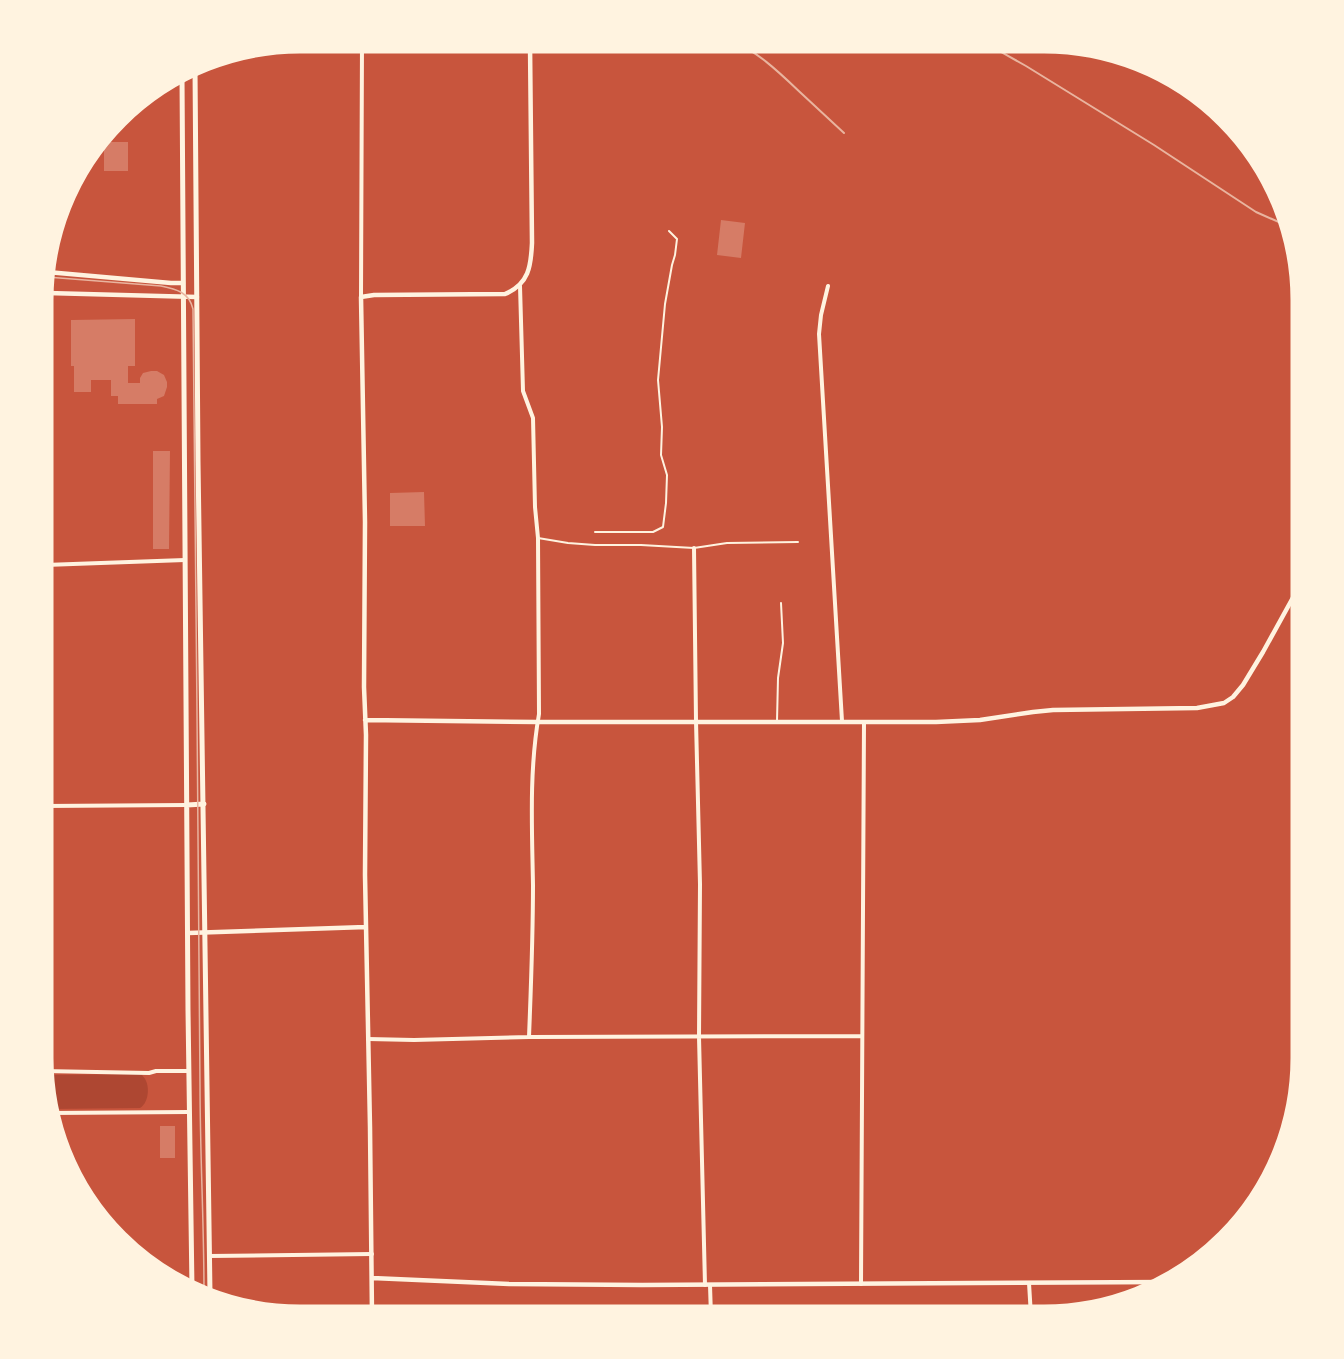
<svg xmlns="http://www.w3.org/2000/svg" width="1344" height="1359" font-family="Inter,sans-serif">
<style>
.green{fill:#ae4732}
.building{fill:#d67c66}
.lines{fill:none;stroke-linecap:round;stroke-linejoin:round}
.service{stroke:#fff3e0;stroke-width:2}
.minor{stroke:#fff3e0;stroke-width:4}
.tertiary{stroke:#fff3e0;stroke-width:4.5}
.secondary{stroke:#fff3e0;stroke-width:5}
.tram{stroke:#e9b49f;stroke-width:1.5}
.rail{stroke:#e9b49f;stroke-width:2}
.rim{fill:none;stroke:#fff3e0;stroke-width:3}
</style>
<rect width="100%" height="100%" fill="#c8553d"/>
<path class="green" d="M140,1074c11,6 10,28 0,34l-91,1 -6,-34z"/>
<path class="building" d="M104,142h24v29h-24z
M721,220l24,3 -4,35 -24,-3z
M135,319v47h-7v17h12v-5l3,-5 8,-2h6l7,4 3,7v5l-3,9 -7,3v5h-39v-8h-7v-16h-20v12h-17v-26h-3v-46z
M153,451h17l-1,98h-16z
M424,492l1,34h-35v-33z
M160,1126h15v32h-15z"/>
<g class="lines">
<path class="service" d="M595,532h58l10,-5 3,-24 1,-28 -6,-20 1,-28 -4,-47 7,-76 7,-39 3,-10 2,-16 -8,-8
M538,538l30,5 27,2h46l53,3 33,-5 71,-1
M777,721l1,-43 5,-35 -2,-40"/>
<path class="minor" d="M520,286l3,105 10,27 2,89 3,31 1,176c-10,57 -7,114 -6,171 0,51 -2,102 -4,152
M828,286l-7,29 -2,19 23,387
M361,297l1,-255
M694,548l2,173 4,163 -1,153 6,248
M45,565l140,-5
M44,806l143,-1
M368,1039l46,1 115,-3 333,-1
M43,1071l106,2 7,-2h33
M50,1113l139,-1
M209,1256l163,-2
M1029,1283l2,33
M861,1284l3,-562
M710,1285l1,31"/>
<path class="tertiary" d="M47,272l124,11h12
M47,293l150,4
M365,720l172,2h399l44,-2 53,-8 20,-2 144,-2 27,-5 9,-6 10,-12 20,-33 38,-69
M188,933l178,-6
M372,1278l137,6 133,1 524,-3
M372,1316l-2,-189 -5,-252 1,-140 -2,-48 1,-165 -4,-225 13,-2 131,-1c24,-10 26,-28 27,-51l-2,-200"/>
<path class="secondary" d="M195,68l3,393 12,833
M182,76l6,934 4,279
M187,805l17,-1"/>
<path class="tram" d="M47,277l114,9c15,3 28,6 32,23 3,259 5,517 7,776 0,69 4,138 4,207"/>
<path class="rail" d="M734,43c22,6 51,35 68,51 14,13 28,26 42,39
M987,44l39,22 128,79 102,67 34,15"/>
</g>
<path d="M0 0H1344V1359H0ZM300 52H1044A248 248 0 0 1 1292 300V1058A248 248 0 0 1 1044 1306H300A248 248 0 0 1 52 1058V300A248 248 0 0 1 300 52Z" fill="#fff3e0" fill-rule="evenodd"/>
<path class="rim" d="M300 52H1044A248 248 0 0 1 1292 300V1058A248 248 0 0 1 1044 1306H300A248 248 0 0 1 52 1058V300A248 248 0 0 1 300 52Z"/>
</svg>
